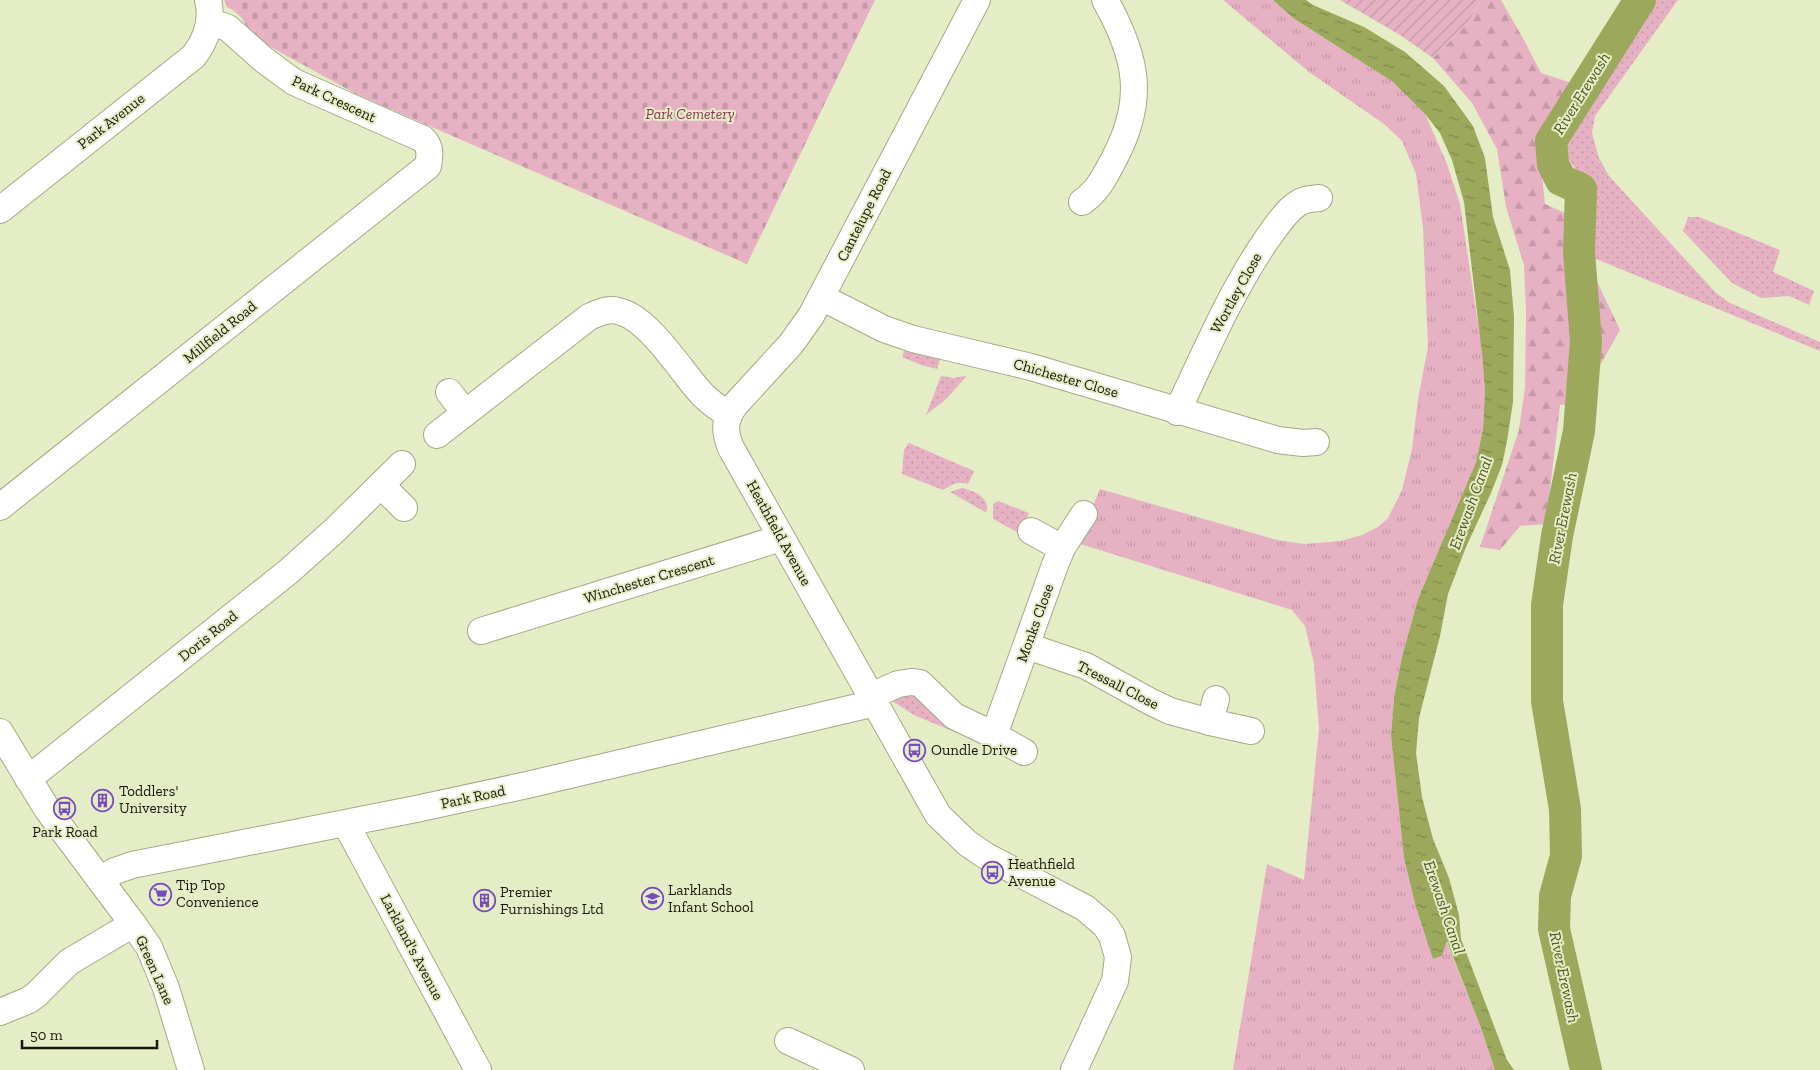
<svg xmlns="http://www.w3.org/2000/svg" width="1820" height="1070" viewBox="0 0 1820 1070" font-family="'Zilla Slab',serif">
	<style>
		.grass { fill: url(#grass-dots) }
		.forest { fill: url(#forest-firs) }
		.cemetery { fill: url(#cemetery-stones) }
		.park { fill: url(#park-tufts) }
		.garden { fill: url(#garden-furrows) }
		.water { fill: url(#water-ripples) }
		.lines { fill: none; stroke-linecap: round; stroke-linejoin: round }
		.river { stroke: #9ca95c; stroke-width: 32 }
		.minor-casing { stroke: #a2aa85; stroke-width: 28 }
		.minor { stroke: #fff; stroke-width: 26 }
		.labels { text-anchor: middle; stroke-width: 4; stroke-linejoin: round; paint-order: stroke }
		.street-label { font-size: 15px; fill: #16180a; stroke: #e4edc6 }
		.park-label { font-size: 15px; font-style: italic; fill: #8d3058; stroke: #e4edc6 }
		.poi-label { font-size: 15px; fill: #16180a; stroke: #e4edc6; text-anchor: start }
		.water-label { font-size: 16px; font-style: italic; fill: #4d561e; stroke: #e4edc6 }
	</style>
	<defs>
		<pattern id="grass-dots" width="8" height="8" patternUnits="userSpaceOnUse" patternTransform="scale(1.25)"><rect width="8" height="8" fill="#e6b2c3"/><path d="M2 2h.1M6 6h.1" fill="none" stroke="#c598a6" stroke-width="1.8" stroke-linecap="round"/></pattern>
		<pattern id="forest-firs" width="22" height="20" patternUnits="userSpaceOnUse" patternTransform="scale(1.25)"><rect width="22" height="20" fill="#e6b2c3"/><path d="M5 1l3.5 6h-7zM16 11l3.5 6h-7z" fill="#c598a6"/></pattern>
		<pattern id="cemetery-stones" width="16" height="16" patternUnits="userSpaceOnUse" patternTransform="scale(1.25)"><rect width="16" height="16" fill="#e6b2c3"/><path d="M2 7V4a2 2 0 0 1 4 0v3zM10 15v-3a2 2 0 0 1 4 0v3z" fill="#c598a6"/></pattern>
		<pattern id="park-tufts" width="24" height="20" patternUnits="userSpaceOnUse" patternTransform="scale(1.25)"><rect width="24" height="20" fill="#e6b2c3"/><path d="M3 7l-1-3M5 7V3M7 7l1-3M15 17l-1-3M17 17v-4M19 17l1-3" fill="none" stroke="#c598a6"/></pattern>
		<pattern id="garden-furrows" width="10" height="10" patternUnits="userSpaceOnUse" patternTransform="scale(1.25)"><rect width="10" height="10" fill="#e6b2c3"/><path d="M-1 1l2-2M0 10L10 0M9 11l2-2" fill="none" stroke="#c598a6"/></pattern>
		<pattern id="water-ripples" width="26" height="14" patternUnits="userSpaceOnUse" patternTransform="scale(1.25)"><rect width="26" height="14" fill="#9ca95c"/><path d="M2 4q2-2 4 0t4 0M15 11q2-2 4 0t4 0" fill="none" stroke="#7e894a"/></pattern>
	</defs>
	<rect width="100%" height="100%" fill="#e4edc6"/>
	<!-- grass -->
	<g class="grass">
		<path d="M1653,0H1678L1595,116L1592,133L1599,158L1609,176L1716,293L1730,303L1820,342V351L1584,254L1585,185L1561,146L1593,90Z"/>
		<path d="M1688,217H1699L1780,250L1773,272L1814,291L1809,305L1789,296L1761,298L1732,283L1683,231Z"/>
		<path d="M906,347L941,356L937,369L921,365L902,357Z"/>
		<path d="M941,376L953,378L965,376L966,377L945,400L926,415Z"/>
		<path d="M909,443L974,471L968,484C957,481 953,484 943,490L902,474L904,450Z"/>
		<path d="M962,488C974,491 989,497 987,511L985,512L950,492Z"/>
		<path d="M998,501L1029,513L1019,533L993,519V504Z"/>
		<path d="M906,690L945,717L957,733L914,715L892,701Z"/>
	</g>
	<!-- forest -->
	<path class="forest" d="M1481,0H1501L1524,40L1541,73L1593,90L1561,146L1570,159L1542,176L1545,204L1585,222L1584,254L1620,330L1599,367L1596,403L1560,405L1546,524L1520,526L1500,550L1480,547L1519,430L1525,388L1526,311L1524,265L1506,207L1497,149L1472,103L1433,58L1468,23Z"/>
	<!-- cemetery -->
	<path class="cemetery" d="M224,0H875L747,264L358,95L258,40L248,33C247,23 238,11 228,8Z"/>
	<!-- park -->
	<path class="park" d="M1223,0H1273L1293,18L1393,82L1425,114L1447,164L1460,204L1481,343L1485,391L1483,429L1476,462L1418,599L1402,657L1394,697L1391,736L1404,858L1433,959L1442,956L1446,940L1481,1028L1495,1070H1233L1267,864L1304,880L1319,728L1314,664L1305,626L1292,610L1077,543L1100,489L1277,540L1305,544L1341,541L1362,535L1378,527L1388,518L1402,490L1412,449L1418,399L1428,347L1423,228L1416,174L1402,141L1384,124L1309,72Z"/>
	<!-- garden -->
	<path class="garden" d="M1340,0H1481L1468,23L1433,58L1400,35Z"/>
	<!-- water -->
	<path class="water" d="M1273,0H1306L1313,5L1364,27L1405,52L1444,86L1473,126L1485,158L1493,217L1510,270L1514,317L1513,402L1507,441L1502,465L1491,493L1466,547L1448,594L1440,636L1419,718L1416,753L1422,797L1433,839L1449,878L1459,915L1461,939L1507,1060L1514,1070H1495L1481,1028L1447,941L1442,956L1433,959L1416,907L1404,858L1391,736L1394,697L1402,657L1418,599L1476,462L1483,429L1485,391L1482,354L1464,202L1452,160L1440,133L1425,114L1393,82L1293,18Z"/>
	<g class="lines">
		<!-- river -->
		<path class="river" d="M1586,1070L1554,929L1555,896L1566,856L1565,809L1547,701V605L1557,536L1579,431L1586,341L1579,252L1581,189L1561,180L1553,164L1551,141L1640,0"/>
		<defs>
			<g id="minor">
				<path d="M977,0L811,316L791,344L735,405C724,420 724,431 731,448L938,815L967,843L986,856L1085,908L1105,925L1112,936L1118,957L1115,981L1074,1070"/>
				<path d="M1082,202C1098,191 1105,176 1114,159C1146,99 1137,57 1105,0"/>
				<path d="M0,210L194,56C206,40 213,20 208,0"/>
				<path d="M821,297L884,329L913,339L1031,367L1278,440L1303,443L1316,442"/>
				<path d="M449,392L465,413"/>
				<path d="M1177,412C1205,353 1230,293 1267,239C1276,227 1285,212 1297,204C1304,199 1311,199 1319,198"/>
				<path d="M437,435L589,317C598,313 608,308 618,311C648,317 680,370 701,393C709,402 719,408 728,415"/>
				<path d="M381,485L404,508"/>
				<path d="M0,507L428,166C430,155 431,147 423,139L294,82L264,60L228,28L220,25L209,23"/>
				<path d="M1031,531L1062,548"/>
				<path d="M481,631L781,538"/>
				<path d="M1027,646L1086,666L1151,702L1170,711L1210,722L1251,731"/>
				<path d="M871,696L898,684L911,682L920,683L954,716L994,735L1024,752"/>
				<path d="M1210,722L1216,699"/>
				<path d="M0,732L47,809L133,924L149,947L166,988L191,1070"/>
				<path d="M994,735L1055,565L1062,548L1084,514"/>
				<path d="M28,779L288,572L335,530L402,464"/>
				<path d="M346,824L478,1070"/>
				<path d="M100,880L115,871L132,865L416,809L527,785L875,703"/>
				<path d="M0,1012L29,1000L37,994L69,962L133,924"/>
				<path d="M788,1041L851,1070"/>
			</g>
		</defs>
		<!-- minor casing -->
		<use href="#minor" class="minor-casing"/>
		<!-- minor -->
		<use href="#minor" class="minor"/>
	</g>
	<!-- icons -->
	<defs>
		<symbol id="bus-ring" viewBox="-11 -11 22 22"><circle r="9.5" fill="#e4edc6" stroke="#774ac2" stroke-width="1.5"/><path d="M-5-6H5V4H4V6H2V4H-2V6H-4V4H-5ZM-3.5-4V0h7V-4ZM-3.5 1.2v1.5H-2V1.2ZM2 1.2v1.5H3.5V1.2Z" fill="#774ac2"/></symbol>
		<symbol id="building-ring" viewBox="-11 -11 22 22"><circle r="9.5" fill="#e4edc6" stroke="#774ac2" stroke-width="1.5"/><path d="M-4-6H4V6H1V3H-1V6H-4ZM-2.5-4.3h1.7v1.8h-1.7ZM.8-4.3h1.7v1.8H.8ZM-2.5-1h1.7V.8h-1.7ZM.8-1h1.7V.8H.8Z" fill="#774ac2"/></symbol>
		<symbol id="supermarket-ring" viewBox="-11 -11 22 22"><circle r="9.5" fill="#e4edc6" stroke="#774ac2" stroke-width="1.5"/><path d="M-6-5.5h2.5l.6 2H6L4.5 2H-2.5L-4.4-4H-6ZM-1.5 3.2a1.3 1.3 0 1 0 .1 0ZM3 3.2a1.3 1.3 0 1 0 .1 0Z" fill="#774ac2"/></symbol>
		<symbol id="school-ring" viewBox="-11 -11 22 22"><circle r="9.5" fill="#e4edc6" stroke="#774ac2" stroke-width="1.5"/><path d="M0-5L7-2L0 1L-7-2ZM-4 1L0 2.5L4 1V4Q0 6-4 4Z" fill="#774ac2"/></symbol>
	</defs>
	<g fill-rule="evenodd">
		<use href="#bus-ring" x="902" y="738" width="25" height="25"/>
		<use href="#building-ring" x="90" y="788" width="25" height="25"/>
		<use href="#bus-ring" x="52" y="796" width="25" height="25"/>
		<use href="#bus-ring" x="980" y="860" width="25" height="25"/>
		<use href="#supermarket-ring" x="148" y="882" width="25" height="25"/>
		<use href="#school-ring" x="640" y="886" width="25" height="25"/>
		<use href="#building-ring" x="472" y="888" width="25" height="25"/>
	</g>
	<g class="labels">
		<!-- street labels -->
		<g class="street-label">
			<text transform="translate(334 99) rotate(25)" y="5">Park Crescent</text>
			<text transform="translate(111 121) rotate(-38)" y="5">Park Avenue</text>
			<text transform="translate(864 215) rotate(-63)" y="5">Cantelupe Road</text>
			<text transform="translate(1236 293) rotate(-61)" y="5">Wortley Close</text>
			<text transform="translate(220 332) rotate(-39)" y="5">Millfield Road</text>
			<text transform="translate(1066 378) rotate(16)" y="5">Chichester Close</text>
			<text transform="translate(779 533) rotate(61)" y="5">Heathfield Avenue</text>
			<text transform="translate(649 579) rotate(-17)" y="5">Winchester Crescent</text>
			<text transform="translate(1035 623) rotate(-70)" y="5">Monks Close</text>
			<text transform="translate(208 636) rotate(-39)" y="5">Doris Road</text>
			<text transform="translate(1118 685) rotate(27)" y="5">Tressall Close</text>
			<text transform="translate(473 797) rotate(-12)" y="5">Park Road</text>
			<text transform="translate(412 947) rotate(62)" y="5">Larkland's Avenue</text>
			<text transform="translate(155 970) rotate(66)" y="5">Green Lane</text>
		</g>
		<!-- park labels -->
		<g class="park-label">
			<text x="690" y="119">Park Cemetery</text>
		</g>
		<!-- poi labels -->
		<g class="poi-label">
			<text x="931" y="755">Oundle Drive</text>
			<text x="119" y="796">Toddlers'<tspan x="119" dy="17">University</tspan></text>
			<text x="65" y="837" text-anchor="middle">Park Road</text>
			<text x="1008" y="869">Heathfield<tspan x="1008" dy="17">Avenue</tspan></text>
			<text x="176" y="890">Tip Top<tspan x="176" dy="17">Convenience</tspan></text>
			<text x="668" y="895">Larklands<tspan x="668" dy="17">Infant School</tspan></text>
			<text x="500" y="897">Premier<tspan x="500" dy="17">Furnishings Ltd</tspan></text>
		</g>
		<!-- water labels -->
		<g class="water-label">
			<text transform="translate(1581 93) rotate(-58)" y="6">River Erewash</text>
			<text transform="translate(1470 503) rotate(-70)" y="6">Erewash Canal</text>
			<text transform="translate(1562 518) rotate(-79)" y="6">River Erewash</text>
			<text transform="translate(1445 907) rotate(71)" y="6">Erewash Canal</text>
			<text transform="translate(1565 977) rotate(78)" y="6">River Erewash</text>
		</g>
	</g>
	<!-- scale -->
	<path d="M22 1040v8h135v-8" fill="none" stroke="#16180a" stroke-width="2.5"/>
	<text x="30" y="1040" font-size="15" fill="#16180a" stroke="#e4edc6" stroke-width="4" paint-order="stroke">50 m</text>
</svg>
